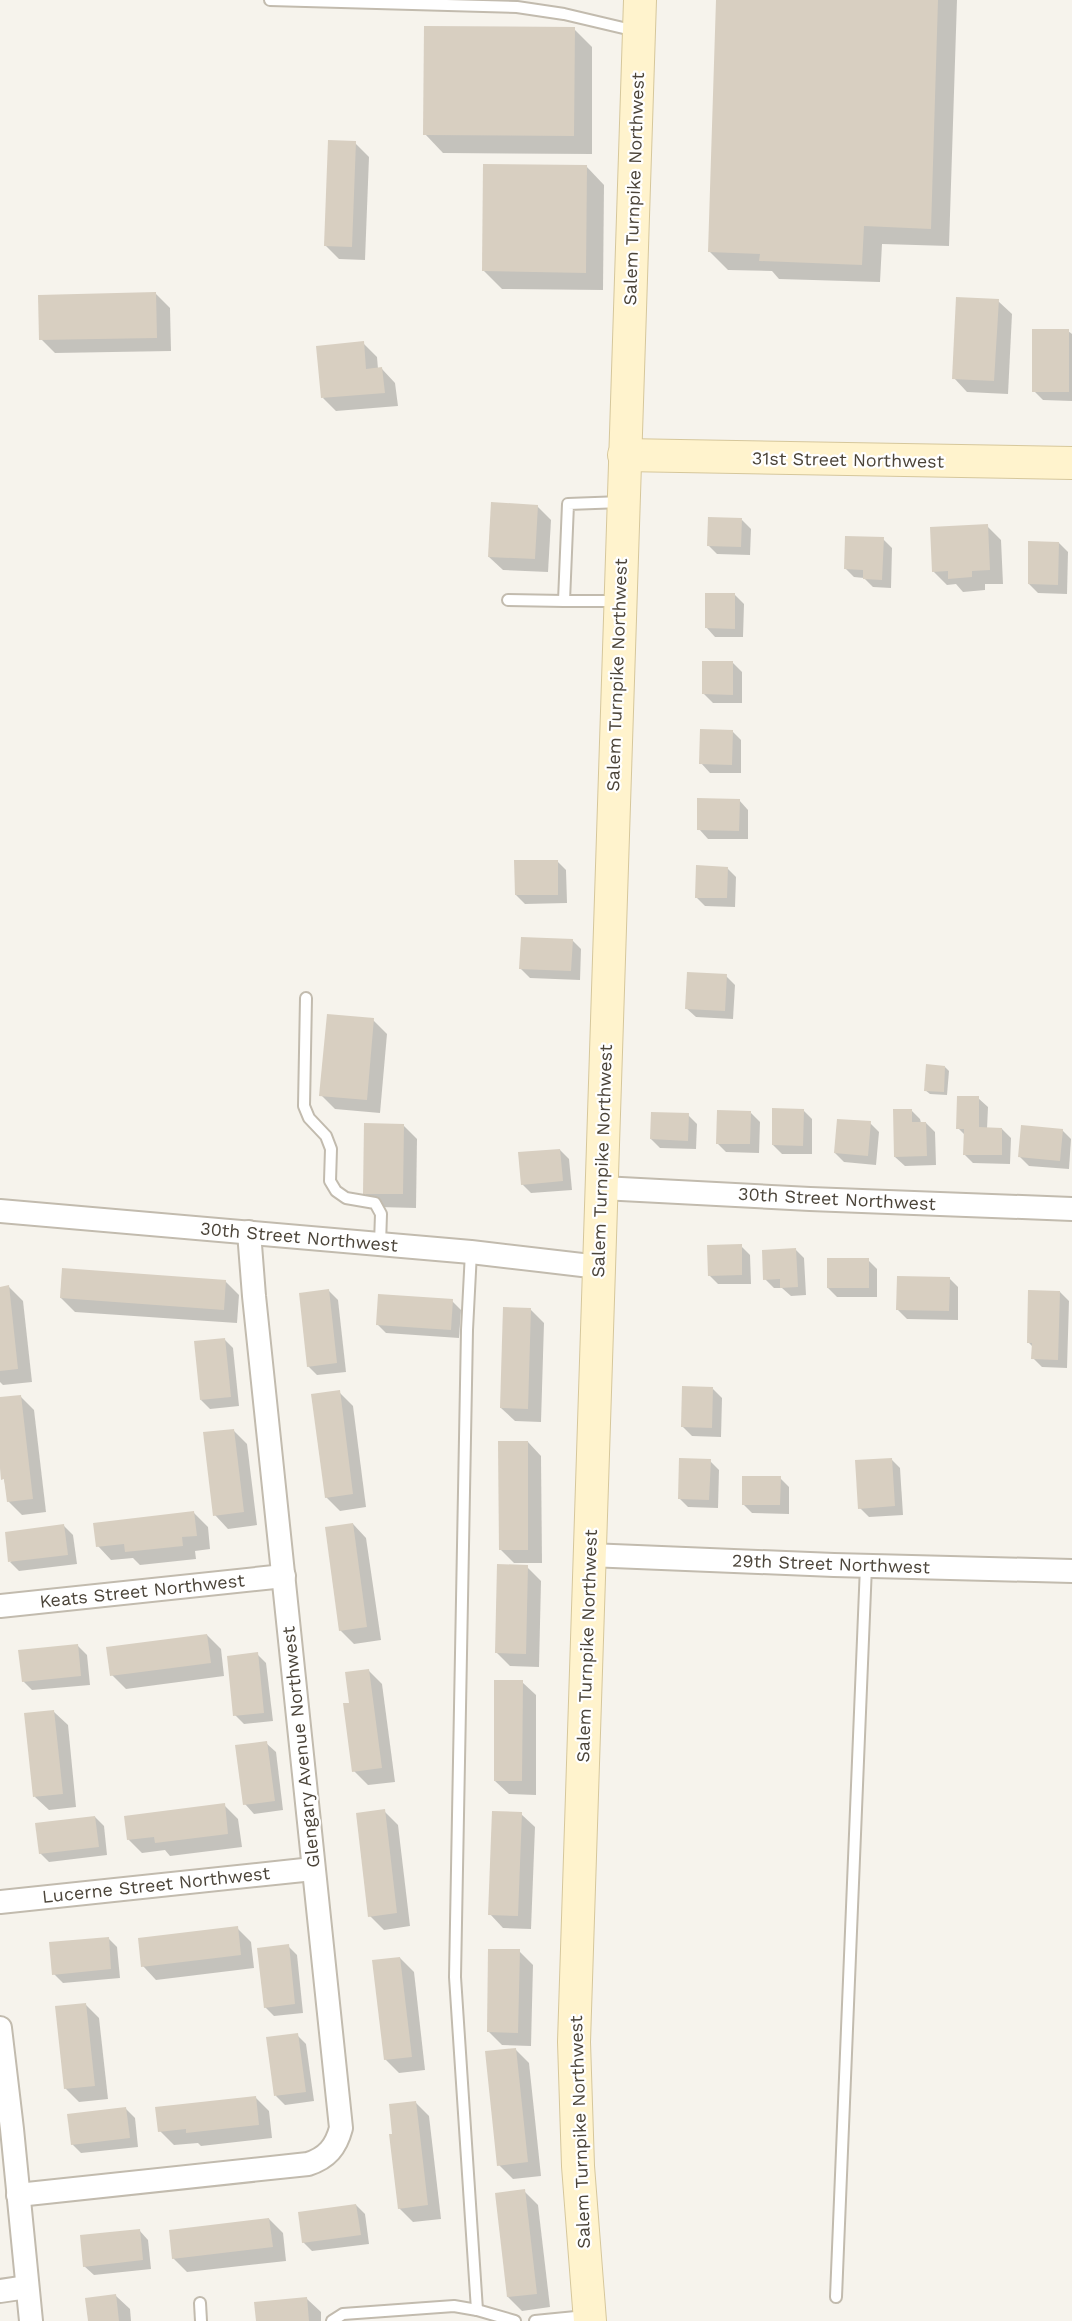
<svg xmlns="http://www.w3.org/2000/svg" width="1072" height="2321" viewBox="0 0 1072 2321" font-family="'Work Sans',sans-serif">
	<style>
		.shadow { fill: #0003 }
		.building { fill: #d8cfc1 }
		.lines { fill: none; stroke-linecap: round; stroke-linejoin: round }
		.lane-casing { stroke: #c2bbae; stroke-width: 14 }
		.street-casing { stroke: #c2bbae; stroke-width: 26 }
		.secondary-casing { stroke: #d6c79b; stroke-width: 34 }
		.lane { stroke: #fff; stroke-width: 10 }
		.street { stroke: #fff; stroke-width: 22 }
		.secondary { stroke: #fff3cd; stroke-width: 32 }
		.labels { text-anchor: middle; stroke-width: 4.5; stroke-linejoin: round; paint-order: stroke }
		.street-label { font-size: 18px; fill: #4b4439; stroke: #fff }
	</style>
	<rect width="100%" height="100%" fill="#f6f3ec"/>
	<!-- shadow -->
	<g class="shadow">
		<path d="M718,0H957L949,246L882,244L880,282L779,279L772,271L728,270L710,252Z"/>
		<path d="M574,29L592,47V154L443,153L425,134Z"/>
		<path d="M355,143L369,157L365,260L339,259L325,245Z"/>
		<path d="M586,166L604,185L603,290L502,289L484,271Z"/>
		<path d="M156,294L170,308L171,351L55,353L41,339Z"/>
		<path d="M998,301L1012,314L1008,394L967,392L954,378Z"/>
		<path d="M1068,331L1072,334V401L1043,400L1034,391Z"/>
		<path d="M363,343L377,357L378,369H382L395,383L398,406L336,411L323,398Z"/>
		<path d="M537,506L551,520L548,572L503,570L489,557Z"/>
		<path d="M742,520L751,529L750,555L717,554L708,545Z"/>
		<path d="M987,526L1001,540L1003,584H985V590L963,592L956,584L947,585L933,571Z"/>
		<path d="M883,539L892,548L891,588L873,587L864,578L854,577L845,568Z"/>
		<path d="M1059,543L1068,552L1067,594L1038,593L1029,584Z"/>
		<path d="M735,595L744,604L743,637H715L706,627Z"/>
		<path d="M733,663L742,672V703H713L703,693Z"/>
		<path d="M732,731L741,740V773H710L701,763Z"/>
		<path d="M739,800L748,810V839H708L699,829Z"/>
		<path d="M557,861L566,870L567,903L525,904L516,895Z"/>
		<path d="M727,868L736,877L735,907L705,906L696,897Z"/>
		<path d="M572,940L581,949L580,980L530,978L521,969Z"/>
		<path d="M726,976L735,985L733,1019L696,1017L686,1008Z"/>
		<path d="M373,1020L387,1034L380,1113L335,1109L321,1095Z"/>
		<path d="M945,1067L949,1071L947,1095L930,1094L925,1090Z"/>
		<path d="M978,1098L988,1107L987,1129H1002L1011,1138L1010,1164L973,1163L964,1154L965,1135L958,1128Z"/>
		<path d="M803,1110L812,1119V1154H782L773,1145Z"/>
		<path d="M911,1110L920,1119L921,1123H926L935,1132L936,1165L905,1166L895,1157Z"/>
		<path d="M751,1113L760,1122L759,1153L726,1152L717,1143Z"/>
		<path d="M688,1115L697,1124L696,1149L660,1148L651,1139Z"/>
		<path d="M870,1123L879,1132L876,1165L844,1162L835,1153Z"/>
		<path d="M403,1125L417,1139L416,1208L379,1207L365,1194Z"/>
		<path d="M1062,1130L1071,1139L1069,1169L1029,1166L1020,1157Z"/>
		<path d="M560,1150L569,1159L572,1190L531,1193L522,1184Z"/>
		<path d="M741,1246L750,1255L751,1284H718L709,1275Z"/>
		<path d="M795,1249L804,1258L806,1295L791,1296L782,1288H774L765,1279Z"/>
		<path d="M868,1260L877,1269V1297H837L828,1288Z"/>
		<path d="M949,1278L958,1287V1320L907,1319L898,1310Z"/>
		<path d="M225,1281L239,1295L237,1323L75,1312L61,1298Z"/>
		<path d="M9,1287L23,1301L32,1382L3,1385L0,1382V1288Z"/>
		<path d="M329,1291L338,1300L346,1372L317,1375L308,1366Z"/>
		<path d="M1060,1292L1069,1301L1067,1368L1042,1367L1033,1358V1347L1029,1343Z"/>
		<path d="M452,1301L461,1310L459,1338L386,1333L377,1324Z"/>
		<path d="M530,1309L544,1323L541,1422L515,1421L501,1408Z"/>
		<path d="M224,1339L233,1348L239,1406L210,1409L201,1400Z"/>
		<path d="M713,1389L722,1398L721,1437L692,1436L682,1426Z"/>
		<path d="M339,1392L353,1406L366,1507L340,1511L326,1497Z"/>
		<path d="M20,1396L34,1410L46,1512L22,1515L8,1501L0,1456V1399Z"/>
		<path d="M233,1430L247,1444L257,1525L228,1529L215,1515Z"/>
		<path d="M528,1442L541,1456L542,1563H514L500,1549Z"/>
		<path d="M891,1459L900,1468L903,1515L869,1517L860,1508Z"/>
		<path d="M710,1461L719,1470L718,1508L688,1507L679,1498Z"/>
		<path d="M780,1478L789,1487V1514L752,1513L743,1504Z"/>
		<path d="M194,1513L208,1527L210,1549L195,1551L196,1559L140,1565L133,1558L111,1560L98,1546Z"/>
		<path d="M353,1524L366,1538L381,1640L354,1644L340,1630Z"/>
		<path d="M64,1526L73,1535L77,1564L19,1571L10,1562Z"/>
		<path d="M527,1567L541,1581L539,1667L510,1666L496,1652Z"/>
		<path d="M207,1635L221,1649L224,1676L126,1689L112,1675Z"/>
		<path d="M78,1646L87,1655L90,1685L32,1690L23,1681Z"/>
		<path d="M257,1654L266,1663L273,1721L244,1724L235,1715Z"/>
		<path d="M368,1670L382,1684L395,1782L368,1785L354,1771L350,1704Z"/>
		<path d="M522,1682L536,1695V1795L509,1794L495,1781Z"/>
		<path d="M54,1712L68,1725L76,1807L49,1810L35,1797Z"/>
		<path d="M266,1743L276,1752L283,1810L254,1814L245,1804Z"/>
		<path d="M224,1805L238,1819L242,1847L170,1856L165,1850L142,1853L128,1839Z"/>
		<path d="M384,1811L398,1825L410,1926L384,1930L370,1916Z"/>
		<path d="M521,1814L535,1827L531,1929L503,1928L490,1914Z"/>
		<path d="M95,1817L104,1826L107,1855L49,1862L40,1853Z"/>
		<path d="M237,1928L251,1942L254,1968L156,1980L143,1966Z"/>
		<path d="M108,1938L117,1947L120,1978L63,1983L54,1974Z"/>
		<path d="M288,1946L297,1955L303,2013L274,2016L265,2007Z"/>
		<path d="M519,1951L533,1965L531,2046L502,2045L488,2031Z"/>
		<path d="M400,1958L414,1972L425,2070L399,2073L385,2059Z"/>
		<path d="M85,2004L99,2018L108,2099L79,2102L65,2088Z"/>
		<path d="M297,2035L306,2044L314,2101L285,2105L276,2096Z"/>
		<path d="M515,2049L529,2063L541,2176L513,2179L499,2165Z"/>
		<path d="M255,2097L269,2111L272,2138L201,2146L198,2143L174,2145L160,2131Z"/>
		<path d="M415,2102L429,2116L441,2219L413,2222L399,2208Z"/>
		<path d="M126,2109L135,2118L138,2147L81,2153L72,2144Z"/>
		<path d="M524,2191L538,2205L550,2307L522,2311L508,2297Z"/>
		<path d="M356,2205L365,2214L369,2244L312,2251L303,2242Z"/>
		<path d="M269,2219L283,2233L286,2261L187,2272L173,2258Z"/>
		<path d="M139,2230L148,2240L151,2269L94,2275L84,2266Z"/>
		<path d="M116,2296L130,2309L131,2321H89Z"/>
		<path d="M307,2299L321,2312V2321H257Z"/>
	</g>
	<!-- building -->
	<g class="building">
		<path d="M716,0H938L931,229L864,226L862,265L759,261L760,254L708,252Z"/>
		<path d="M424,26L575,27L574,136L423,135Z"/>
		<path d="M328,140L356,141L352,247L324,246Z"/>
		<path d="M483,164L587,165L586,273L482,271Z"/>
		<path d="M156,292L157,338L39,340L38,295Z"/>
		<path d="M956,297L999,299L994,381L952,379Z"/>
		<rect x="1032" y="329" width="37" height="63"/>
		<path d="M364,341L366,369L382,367L385,393L321,398L316,346Z"/>
		<path d="M491,502L538,505L535,559L488,557Z"/>
		<path d="M708,517L742,518L741,547L707,546Z"/>
		<path d="M988,524L990,570L972,571V577L948,579V571L932,572L930,527Z"/>
		<path d="M845,536L884,537L882,580L863,579V570L844,569Z"/>
		<path d="M1028,541L1059,542L1058,585L1028,584Z"/>
		<path d="M705,593H735V629L705,628Z"/>
		<path d="M702,661H733V695L702,694Z"/>
		<path d="M700,729L733,730L732,765L699,764Z"/>
		<path d="M697,798L740,799L739,831L697,830Z"/>
		<path d="M514,860H558V895H515Z"/>
		<path d="M696,865L728,867L727,898H695Z"/>
		<path d="M521,937L573,939L571,971L519,969Z"/>
		<path d="M687,972L727,974L725,1011L685,1009Z"/>
		<path d="M327,1014L374,1018L367,1100L319,1096Z"/>
		<path d="M926,1064L945,1066L944,1092L924,1091Z"/>
		<path d="M957,1096H979V1127L1002,1128V1155H963L964,1129H956Z"/>
		<path d="M772,1108L804,1109L803,1146L772,1145Z"/>
		<path d="M893,1109H912V1122H926L927,1156L894,1157Z"/>
		<path d="M717,1110L751,1111L750,1144H716Z"/>
		<path d="M651,1112L689,1113L688,1141L650,1139Z"/>
		<path d="M837,1119L871,1121L868,1156L834,1153Z"/>
		<path d="M364,1123L404,1124L403,1194H363Z"/>
		<path d="M1021,1125L1063,1129L1060,1161L1018,1157Z"/>
		<path d="M560,1149L563,1181L521,1185L518,1152Z"/>
		<path d="M742,1244V1275L708,1276L707,1245Z"/>
		<path d="M796,1248L798,1287L780,1288V1279L763,1280L762,1250Z"/>
		<rect x="827" y="1258" width="42" height="30"/>
		<path d="M62,1268L226,1280L224,1310L60,1298Z"/>
		<path d="M897,1276L950,1277L949,1311L896,1310Z"/>
		<path d="M9,1285L18,1369L0,1371V1287Z"/>
		<path d="M329,1289L337,1363L307,1367L299,1293Z"/>
		<path d="M1028,1290L1060,1291L1058,1360L1031,1359L1032,1343H1027Z"/>
		<path d="M378,1294L453,1299L451,1330L376,1325Z"/>
		<path d="M503,1307L531,1308L528,1409L500,1408Z"/>
		<path d="M225,1338L231,1397L200,1400L194,1341Z"/>
		<path d="M682,1386L713,1387L712,1428L681,1427Z"/>
		<path d="M340,1390L353,1494L325,1498L311,1394Z"/>
		<path d="M21,1395L33,1499L7,1502L4,1479L1,1480L0,1468V1397Z"/>
		<path d="M234,1429L244,1512L213,1516L203,1432Z"/>
		<path d="M498,1441H528V1550H499Z"/>
		<path d="M679,1458L711,1459L709,1500L678,1499Z"/>
		<path d="M892,1458L895,1506L858,1509L855,1460Z"/>
		<path d="M742,1476H781L780,1505H742Z"/>
		<path d="M194,1511L197,1536L182,1537L183,1546L125,1552L124,1544L96,1547L93,1523Z"/>
		<path d="M353,1523L367,1627L339,1631L325,1527Z"/>
		<path d="M64,1524L68,1555L8,1562L5,1532Z"/>
		<path d="M497,1564L528,1565L526,1654L495,1653Z"/>
		<path d="M207,1634L211,1663L110,1676L106,1647Z"/>
		<path d="M78,1644L81,1676L22,1682L18,1650Z"/>
		<path d="M258,1652L264,1713L233,1716L227,1656Z"/>
		<path d="M369,1669L382,1768L352,1772L343,1703H349L345,1672Z"/>
		<path d="M494,1680H523L522,1781H494Z"/>
		<path d="M54,1710L63,1794L33,1797L24,1713Z"/>
		<path d="M267,1741L275,1801L243,1805L235,1745Z"/>
		<path d="M225,1803L228,1834L155,1843L154,1837L127,1840L124,1816Z"/>
		<path d="M385,1809L397,1913L368,1917L356,1813Z"/>
		<path d="M492,1811L522,1812L518,1916L488,1915Z"/>
		<path d="M95,1816L99,1847L39,1854L35,1823Z"/>
		<path d="M238,1926L241,1955L141,1967L138,1938Z"/>
		<path d="M109,1937L111,1969L52,1975L49,1942Z"/>
		<path d="M289,1944L295,2004L264,2008L257,1948Z"/>
		<path d="M488,1949H520L518,2033L487,2032Z"/>
		<path d="M400,1957L412,2057L384,2060L372,1960Z"/>
		<path d="M86,2003L95,2086L64,2089L55,2006Z"/>
		<path d="M298,2033L306,2092L274,2096L266,2037Z"/>
		<path d="M516,2048L528,2162L497,2166L485,2051Z"/>
		<path d="M256,2096L259,2125L186,2133V2129L158,2132L155,2107Z"/>
		<path d="M416,2101L428,2205L398,2209L389,2134H392L389,2104Z"/>
		<path d="M126,2107L130,2138L71,2145L67,2114Z"/>
		<path d="M525,2189L537,2294L507,2297L495,2193Z"/>
		<path d="M356,2204L361,2235L302,2243L298,2212Z"/>
		<path d="M269,2218L273,2247L172,2259L169,2230Z"/>
		<path d="M140,2229L143,2260L83,2267L80,2235Z"/>
		<path d="M116,2294L119,2321H88L85,2298Z"/>
		<path d="M307,2297L309,2321H256L254,2302Z"/>
	</g>
	<g class="lines">
		<defs>
			<g id="lane">
				<path d="M270,0L517,7L564,14L636,31"/>
				<path d="M508,600L564,601"/>
				<path d="M619,601H564L568,504L622,502"/>
				<path d="M306,998L304,1106L309,1118L326,1136L331,1149L330,1181L336,1191L346,1198L375,1203L381,1214L380,1244"/>
				<path d="M471,1252L467,1330L455,1977L477,2310"/>
				<path d="M836,2297L866,1566"/>
				<path d="M200,2303L201,2321"/>
				<path d="M332,2321L343,2314L454,2306L477,2310L515,2321"/>
				<path d="M535,2321L586,2316"/>
			</g>
			<g id="street">
				<path d="M602,1188L810,1199L1072,1209"/>
				<path d="M0,1211L471,1252L599,1267"/>
				<path d="M589,1555L834,1565L1072,1571"/>
				<path d="M0,1606L284,1576"/>
				<path d="M0,1902L313,1869"/>
				<path d="M0,2028L12,2129L31,2321"/>
				<path d="M18,2195L308,2164C327,2158 336,2147 341,2128L254,1296L249,1232"/>
				<path d="M0,2291L27,2287"/>
			</g>
			<g id="secondary">
				<path d="M624,455L1072,463"/>
				<path d="M590,2321L578,2166L574,2042L640,0"/>
			</g>
		</defs>
		<!-- lane casing -->
		<use href="#lane" class="lane-casing"/>
		<!-- street casing -->
		<use href="#street" class="street-casing"/>
		<!-- secondary casing -->
		<use href="#secondary" class="secondary-casing"/>
		<!-- lane -->
		<use href="#lane" class="lane"/>
		<!-- street -->
		<use href="#street" class="street"/>
		<!-- secondary -->
		<use href="#secondary" class="secondary"/>
	</g>
	<g class="labels">
		<!-- street labels -->
		<g class="street-label">
			<text transform="translate(634 189) rotate(-88)" y="6">Salem Turnpike Northwest</text>
			<text transform="translate(848 460) rotate(1)" y="6">31st Street Northwest</text>
			<text transform="translate(617 675) rotate(-88)" y="6">Salem Turnpike Northwest</text>
			<text transform="translate(602 1161) rotate(-88)" y="6">Salem Turnpike Northwest</text>
			<text transform="translate(837 1199) rotate(3)" y="6">30th Street Northwest</text>
			<text transform="translate(299 1237) rotate(5)" y="6">30th Street Northwest</text>
			<text transform="translate(831 1564) rotate(2)" y="6">29th Street Northwest</text>
			<text transform="translate(142 1591) rotate(-6)" y="6">Keats Street Northwest</text>
			<text transform="translate(587 1646) rotate(-88)" y="6">Salem Turnpike Northwest</text>
			<text transform="translate(301 1747) rotate(-96)" y="6">Glengary Avenue Northwest</text>
			<text transform="translate(156 1885) rotate(-6)" y="6">Lucerne Street Northwest</text>
			<text transform="translate(580 2132) rotate(-92)" y="6">Salem Turnpike Northwest</text>
		</g>
	</g>
</svg>
